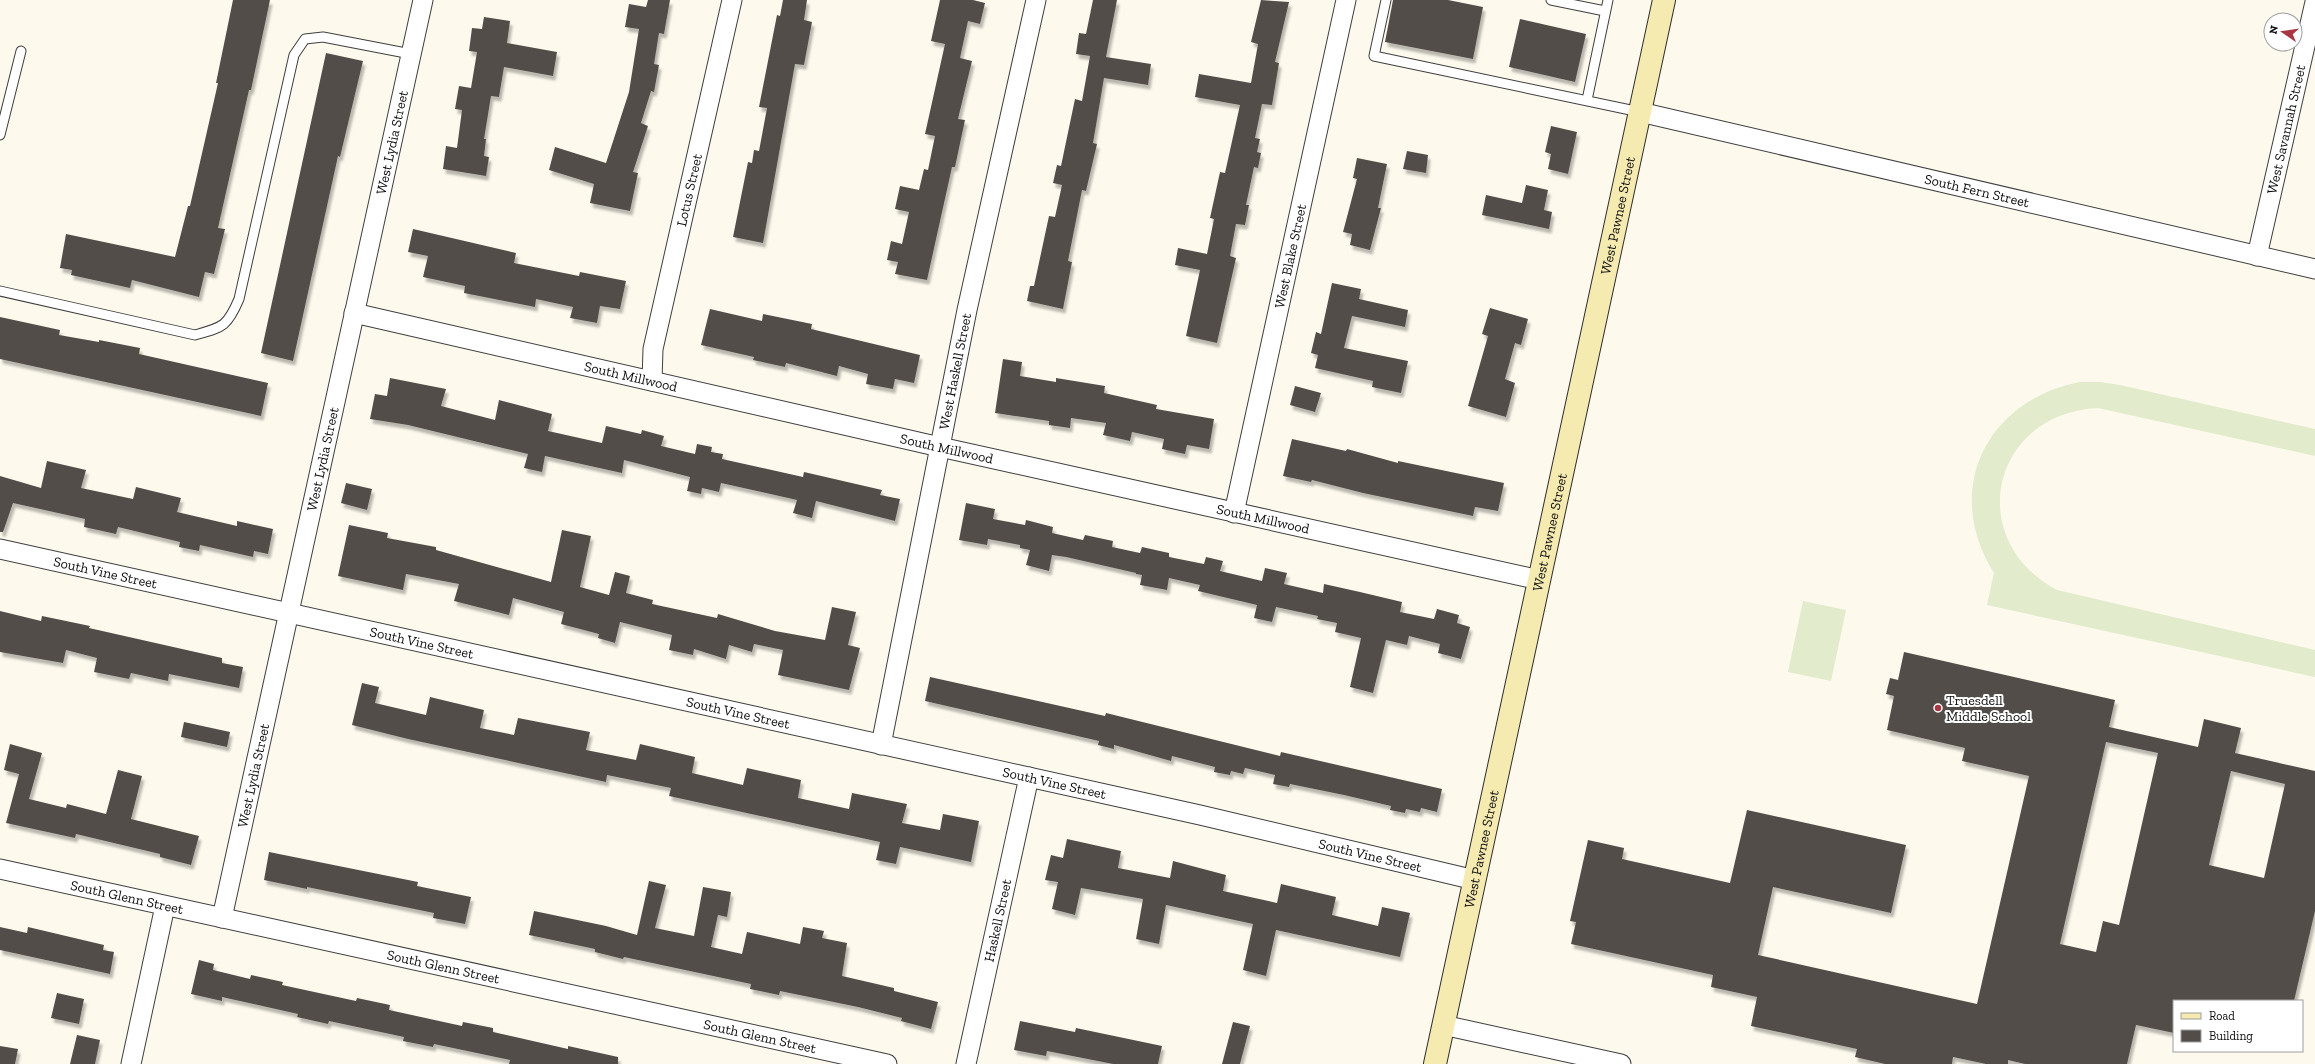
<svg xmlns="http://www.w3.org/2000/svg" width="2315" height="1064" viewBox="0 0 2315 1064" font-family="'Zilla Slab',serif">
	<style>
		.pitch { fill: #e2ebcb }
		.building { fill: #534d4a; fill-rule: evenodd; filter: url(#shadow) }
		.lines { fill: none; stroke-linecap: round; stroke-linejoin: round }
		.service-casing { stroke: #3f3f3f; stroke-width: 11 }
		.minor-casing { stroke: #3f3f3f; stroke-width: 21 }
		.secondary-casing { stroke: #2e2e2e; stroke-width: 24 }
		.service { stroke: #fff; stroke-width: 9 }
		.minor { stroke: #fff; stroke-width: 19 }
		.secondary { stroke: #f5eab0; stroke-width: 22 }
		.poi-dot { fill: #aa3641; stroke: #fff; stroke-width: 1.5 }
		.labels { text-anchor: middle; stroke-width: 4; stroke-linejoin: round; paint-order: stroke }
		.street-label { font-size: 14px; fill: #0c0c0c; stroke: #fff }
		.poi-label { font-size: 14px; fill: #0c0c0c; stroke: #fff; text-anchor: start }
	</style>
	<defs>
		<filter id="shadow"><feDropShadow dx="2.5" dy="4.5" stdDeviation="1" flood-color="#0004"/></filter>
	</defs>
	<rect width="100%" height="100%" fill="#fdf9ed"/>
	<!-- pitch -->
	<g class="pitch">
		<path d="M2080,382H2100L2120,385L2315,429V456L2098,408C1991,413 1963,540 2057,590L2315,650V677L1987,605L1994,573C1942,490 1986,400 2080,382Z"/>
		<path d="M1803,601L1846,610L1831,681L1788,672Z"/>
	</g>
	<!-- building -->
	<g class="building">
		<path d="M233,0H270L251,90H249L218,228L225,229L214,274L205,272L199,297L132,280L130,288L71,275L72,270L60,268L66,234L175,257L188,206H190L218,83H216Z"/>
		<path d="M648,0H670L664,34L659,33L654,64L659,65L654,92L651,91L641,123L648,126L633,172L638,173L630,211L590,203L594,184L549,170L555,147L606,163L629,92L639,29L625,27L629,4L646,7Z"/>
		<path d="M783,0H807L804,20L812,22L804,65L795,64L763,243L733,237L748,162L752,163L754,150L759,151L767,108L759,107L777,15L780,16Z"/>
		<path d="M940,0H973L985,3L980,24L968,21L960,58L972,61L958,119L965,120L955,167H952L927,280L895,274L898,262L887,260L891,241L902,244L909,212L895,209L900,186L919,190L924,169L928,170L935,136L925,134L945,44L931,41Z"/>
		<path d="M1093,0H1117L1106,57L1151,64L1148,85L1104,78L1093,143L1097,144L1086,191L1082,190L1068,261L1072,262L1063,309L1027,301L1030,286H1034L1049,216L1055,217L1062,185L1053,183L1057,165L1061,166L1075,99L1082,101L1090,56L1076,54L1079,33L1086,34Z"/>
		<path d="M1261,0L1289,2L1275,62L1279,63L1272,105L1262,104L1255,138L1260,139L1257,152L1261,153L1258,168L1254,167L1246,205H1249L1245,225L1236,224L1230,256L1236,258L1217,343L1186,336L1200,270L1175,265L1178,248L1207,254L1214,219L1210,218L1220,172L1225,173L1240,105L1195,97L1199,74L1251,83L1258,44L1251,42Z"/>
		<path d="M1393,0H1448L1483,7L1473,59L1385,42Z"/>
		<path d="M484,17L510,21L507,43L557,52L553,76L504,67L499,97L491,96L484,139H486L484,156L489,157L486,176L443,169L446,146L457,148L462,110L455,109L459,86L471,88L477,52L469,51L472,28L482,29Z"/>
		<path d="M1520,19L1586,34L1575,82L1509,67Z"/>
		<path d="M326,53L363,61L340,157L338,156L293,361L261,353Z"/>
		<path d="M1551,126L1577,132L1568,174L1548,169L1551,154L1545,152Z"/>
		<path d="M1407,151L1428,155L1426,173L1403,169Z"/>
		<path d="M1357,158L1387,164L1378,208H1381L1370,250L1350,245L1352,234L1343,232L1357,179L1353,178Z"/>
		<path d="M1526,185L1548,190L1544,210L1552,212L1549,229L1482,215L1486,195L1522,203Z"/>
		<path d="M413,229L516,253L514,263L579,276L580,272L626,281L620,309L600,306L597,323L570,318L573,307L536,299L535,307L464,293L465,286L423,277L428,256L408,252Z"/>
		<path d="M1332,283L1361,289L1359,299L1408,310L1405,327L1352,316L1344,348L1408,361L1401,393L1372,387L1373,381L1315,368L1318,355L1311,353L1316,332L1321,334Z"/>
		<path d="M1490,308L1528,319L1521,345L1515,343L1505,379L1515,383L1506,417L1468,406L1488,336L1482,334Z"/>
		<path d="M710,309L762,321L763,314L812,324L811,329L920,355L914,383L895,379L893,389L866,384L868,374L839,366L837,376L786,363L785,367L753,360L754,357L701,345Z"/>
		<path d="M0,317L60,330L59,335L99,342V340L140,348L139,354L268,383L261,416L0,359Z"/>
		<path d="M1003,359L1022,362L1020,376L1056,382V378L1105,386L1104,393L1157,405L1156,409L1214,419L1209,449L1187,445L1185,454L1162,449L1164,439L1132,432L1130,441L1103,435L1106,423L1071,418L1070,428L1049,425V421L995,413Z"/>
		<path d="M390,378L446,389L441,406L495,420L499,400L552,414L548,431L602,443L606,426L641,434L642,430L664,436L661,446L695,454L697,444L712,447L711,452L723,454L722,459L803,477L804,472L882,490L880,495L900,499L895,521L816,501L812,518L793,513L797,500L721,483L719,492L702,488L701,494L687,491L690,477L624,460L622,473L545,456L542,472L524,468L528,454L408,425L370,419L375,394L387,396Z"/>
		<path d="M1295,386L1321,393L1315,412L1290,405Z"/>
		<path d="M1292,439L1346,451L1347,449L1398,463V461L1504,483L1498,511L1475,507L1473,516L1363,493L1312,480L1311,482L1283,476Z"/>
		<path d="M47,461L86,470L81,488L133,499L136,487L181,498L177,512L237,526V521L273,529L268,554L254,551L253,557L200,545L199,551L179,547L180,542L118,527L116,534L84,527L85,519L13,503L3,532H0V476L41,488Z"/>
		<path d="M346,483L372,489L367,510L341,503Z"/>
		<path d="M966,503L995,509L993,519L1025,525L1026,520L1053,527L1052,533L1083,540L1085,535L1113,541L1112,547L1140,553L1142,547L1169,553V557L1204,564L1206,557L1223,561L1220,571L1262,581L1265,568L1287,573L1284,584L1323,593L1324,584L1360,592L1402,602L1400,612L1434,619L1437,609L1459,615L1457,623L1470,627L1461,659L1438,653L1440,644L1409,636L1407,645L1386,640L1373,693L1350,687L1361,638L1335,632L1337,623L1317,619L1318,616L1276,607L1272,622L1254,618L1257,605L1198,591L1200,585L1169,578L1167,590L1140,585L1142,575L1136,574V573L1066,557L1052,555L1049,571L1026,565L1030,550L1020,548V545L988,539L987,545L959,540Z"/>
		<path d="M349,525L388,533L387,538L436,547V550L551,582L562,530L591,536L580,587L609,595L615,572L630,576L626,593L653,600L652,604L717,618L718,614L775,631L825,640L832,607L856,612L848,645L860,648L849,690L778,675L783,650L754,644L752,652L729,645L726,659L694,649L693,655L669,650L672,635L620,622L615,643L598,638L599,634L561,624L564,612L513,598L509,615L454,601L459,584L406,574L403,590L338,576Z"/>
		<path d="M0,611L41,621L42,616L90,626L89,628L222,658V663L243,667L239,688L169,674L168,681L131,673L129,679L94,672L97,658L66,650L63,663L0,652Z"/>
		<path d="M1904,652L2115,700L2109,727L2198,747L2204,719L2241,728L2235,753L2315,771V911L2294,1001H2174V1033L2136,1025L2127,1064H2025L2008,1060V1064H1986L1953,1057L1952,1064H1885L1855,1057L1857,1049L1751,1026L1757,997L1711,987L1713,975L1571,944L1576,922L1570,921L1588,840L1624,848L1622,859L1730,883L1747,810L1906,845L1891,913L1773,887L1758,955L1977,1004L2029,776L1962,761L1965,748L1887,730L1894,696L1886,694L1890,678L1898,680ZM2106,742L2158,753L2119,925L2103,921L2096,952L2060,944ZM2231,771L2285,784L2264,878L2209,865Z"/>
		<path d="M930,677L1105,716L1106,713L1280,756L1281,752L1442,789L1437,812L1421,808L1420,812L1406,809L1405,813L1390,810L1391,806L1344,795L1290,784L1289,787L1273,784L1275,775L1245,768L1243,774L1231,771L1230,775L1214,772L1215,767L1172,756L1171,761L1114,745V749L1098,745L1099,741L925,701Z"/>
		<path d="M362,683L379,687L375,703L426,715L430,697L484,710L480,728L514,735L518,718L590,732L586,750L636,760L640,744L695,757L692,773L743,785L747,768L801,780L798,798L849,809L852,793L907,804L902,823L940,830L943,814L979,821L971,862L900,847L896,864L876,860L880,842L669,796L671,788L607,775L606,782L408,739L352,725Z"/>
		<path d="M184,722L230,732L227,747L181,737Z"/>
		<path d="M10,744L42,753L29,799L66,808L67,804L106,814L118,770L142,776L131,819L199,836L191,865L160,857V854L76,834L75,838L6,823L19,774L4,770Z"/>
		<path d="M1067,839L1121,851L1118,868L1170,878L1173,861L1226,875L1223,891L1277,903L1281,884L1336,897L1332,915L1378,926L1382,907L1410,913L1400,957L1276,930L1266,976L1243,970L1253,924L1166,905L1159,944L1136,939L1143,899L1081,888L1075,915L1052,909L1058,882L1045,880L1051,855L1063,858Z"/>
		<path d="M269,852L418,882L417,886L471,897L465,924L433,918L434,913L307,887V889L264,880Z"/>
		<path d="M649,881L666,885L655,928L694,936L703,887L731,892L727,917L718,915L711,947L742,954L747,932L800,944L803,927L824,931L822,938L847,943L842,976L894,988V991L938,1002L931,1029L901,1021L902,1018L858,1007L780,991L779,995L750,989L751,984L624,957L623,959L595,952V949L529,935L534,911L606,926L637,935Z"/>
		<path d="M0,927L27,933L28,927L104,945L103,950L114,952L110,974L0,950Z"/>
		<path d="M199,960L214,964L213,970L250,979L251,975L283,982L282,985L356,1001L357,998L390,1005L389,1010L462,1026L463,1022L493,1028V1032L568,1049V1046L618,1057V1064H509L510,1060L434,1044L433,1047L403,1041L404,1037L329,1021L328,1024L297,1017L298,1014L222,997V1001L191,994Z"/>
		<path d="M57,993L84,999L79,1024L51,1018Z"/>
		<path d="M1020,1021L1075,1032L1076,1028L1162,1046L1158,1064H1113L1047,1051L1046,1056L1014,1050Z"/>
		<path d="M1233,1022L1250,1026L1240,1064H1222Z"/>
		<path d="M77,1035L100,1040L95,1064H70Z"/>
		<path d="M0,1046L18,1049L15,1064H0Z"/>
	</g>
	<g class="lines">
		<defs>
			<g id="service">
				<path d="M1386,0L1374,56L1640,112"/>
				<path d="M1551,0L1605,11"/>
				<path d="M1587,100L1608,0"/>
				<path d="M0,135L21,51"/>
				<path d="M0,291L195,335C223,327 227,327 239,299L294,55L305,39L323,37L411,54"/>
			</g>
			<g id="minor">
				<path id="s1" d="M1640,112L2315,269"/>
				<path id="s2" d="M2257,256L2315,2"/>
				<path id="s3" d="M354,313L940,447L1540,580"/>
				<path id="s4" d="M652,381L653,349L732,0"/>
				<path id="s5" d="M1234,513L1346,0"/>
				<path id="s6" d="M0,549L1200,815L1475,880"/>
				<path id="s7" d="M881,745L967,310L1036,0"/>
				<path id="s8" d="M0,869L887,1064"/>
				<path id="s9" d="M222,918L423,0"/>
				<path d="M1443,1025L1621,1064"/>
				<path d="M131,1064L165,906"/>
				<path id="s10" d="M966,1064L1029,777"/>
			</g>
			<g id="secondary">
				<path id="s11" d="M1435,1064L1664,0"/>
			</g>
		</defs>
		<!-- service casing -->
		<use href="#service" class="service-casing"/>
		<!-- minor casing -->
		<use href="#minor" class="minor-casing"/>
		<!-- secondary casing -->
		<use href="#secondary" class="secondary-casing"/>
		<!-- service -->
		<use href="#service" class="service"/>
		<!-- minor -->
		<use href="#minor" class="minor"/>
		<!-- secondary -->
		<use href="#secondary" class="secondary"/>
	</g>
	<!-- markers -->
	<circle class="poi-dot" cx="1938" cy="708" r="4"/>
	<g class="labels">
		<!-- street labels -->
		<g class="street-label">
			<text dy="5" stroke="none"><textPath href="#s2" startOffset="130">West Savannah Street</textPath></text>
			<text dy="5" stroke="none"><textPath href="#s9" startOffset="794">West Lydia Street</textPath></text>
			<text dy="5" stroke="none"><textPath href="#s4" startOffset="195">Lotus Street</textPath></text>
			<text dy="5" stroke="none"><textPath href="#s1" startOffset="346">South Fern Street</textPath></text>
			<text dy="5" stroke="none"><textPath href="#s11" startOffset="868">West Pawnee Street</textPath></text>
			<text dy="5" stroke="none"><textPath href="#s5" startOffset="263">West Blake Street</textPath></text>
			<text dy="5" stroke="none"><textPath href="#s7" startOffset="381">West Haskell Street</textPath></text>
			<text dy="5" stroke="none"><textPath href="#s3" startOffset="284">South Millwood</textPath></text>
			<text dy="5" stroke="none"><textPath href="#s3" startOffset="608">South Millwood</textPath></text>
			<text dy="5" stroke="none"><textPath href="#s9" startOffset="470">West Lydia Street</textPath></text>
			<text dy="5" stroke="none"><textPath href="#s3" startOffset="932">South Millwood</textPath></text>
			<text dy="5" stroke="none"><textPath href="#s11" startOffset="544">West Pawnee Street</textPath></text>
			<text dy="5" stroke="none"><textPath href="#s6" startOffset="108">South Vine Street</textPath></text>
			<text dy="5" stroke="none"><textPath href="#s6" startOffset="432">South Vine Street</textPath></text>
			<text dy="5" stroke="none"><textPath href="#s6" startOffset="756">South Vine Street</textPath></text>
			<text dy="5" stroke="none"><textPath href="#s9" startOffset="146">West Lydia Street</textPath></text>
			<text dy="5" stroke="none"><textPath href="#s6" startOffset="1080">South Vine Street</textPath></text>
			<text dy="5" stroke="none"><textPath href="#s11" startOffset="220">West Pawnee Street</textPath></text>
			<text dy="5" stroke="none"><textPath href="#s6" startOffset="1404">South Vine Street</textPath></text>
			<text dy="5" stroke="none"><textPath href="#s8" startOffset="130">South Glenn Street</textPath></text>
			<text dy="5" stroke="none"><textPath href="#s10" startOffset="147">Haskell Street</textPath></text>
			<text dy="5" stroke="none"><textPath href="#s8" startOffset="454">South Glenn Street</textPath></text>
			<text dy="5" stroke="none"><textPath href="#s8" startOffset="778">South Glenn Street</textPath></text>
		</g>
		<!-- poi labels -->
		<g class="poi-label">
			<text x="1946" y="705">Truesdell<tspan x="1946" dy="16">Middle School</tspan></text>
		</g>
	</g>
	<!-- legend -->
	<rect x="2173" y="1000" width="130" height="52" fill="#ffffff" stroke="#9e9e9e"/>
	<rect x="2181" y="1013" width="20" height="6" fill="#f5eab0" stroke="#9e9e9e"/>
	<text x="2209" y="1020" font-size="12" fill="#0c0c0c">Road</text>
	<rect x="2181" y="1030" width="20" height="12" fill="#534d4a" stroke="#9e9e9e"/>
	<text x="2209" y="1040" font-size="12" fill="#0c0c0c">Building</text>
	<!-- north arrow -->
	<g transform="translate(2283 32) rotate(283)"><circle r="19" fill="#ffffff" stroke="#9e9e9e"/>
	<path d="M0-3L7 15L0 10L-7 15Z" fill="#aa3641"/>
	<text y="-6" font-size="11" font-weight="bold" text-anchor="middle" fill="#0c0c0c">N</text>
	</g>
</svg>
